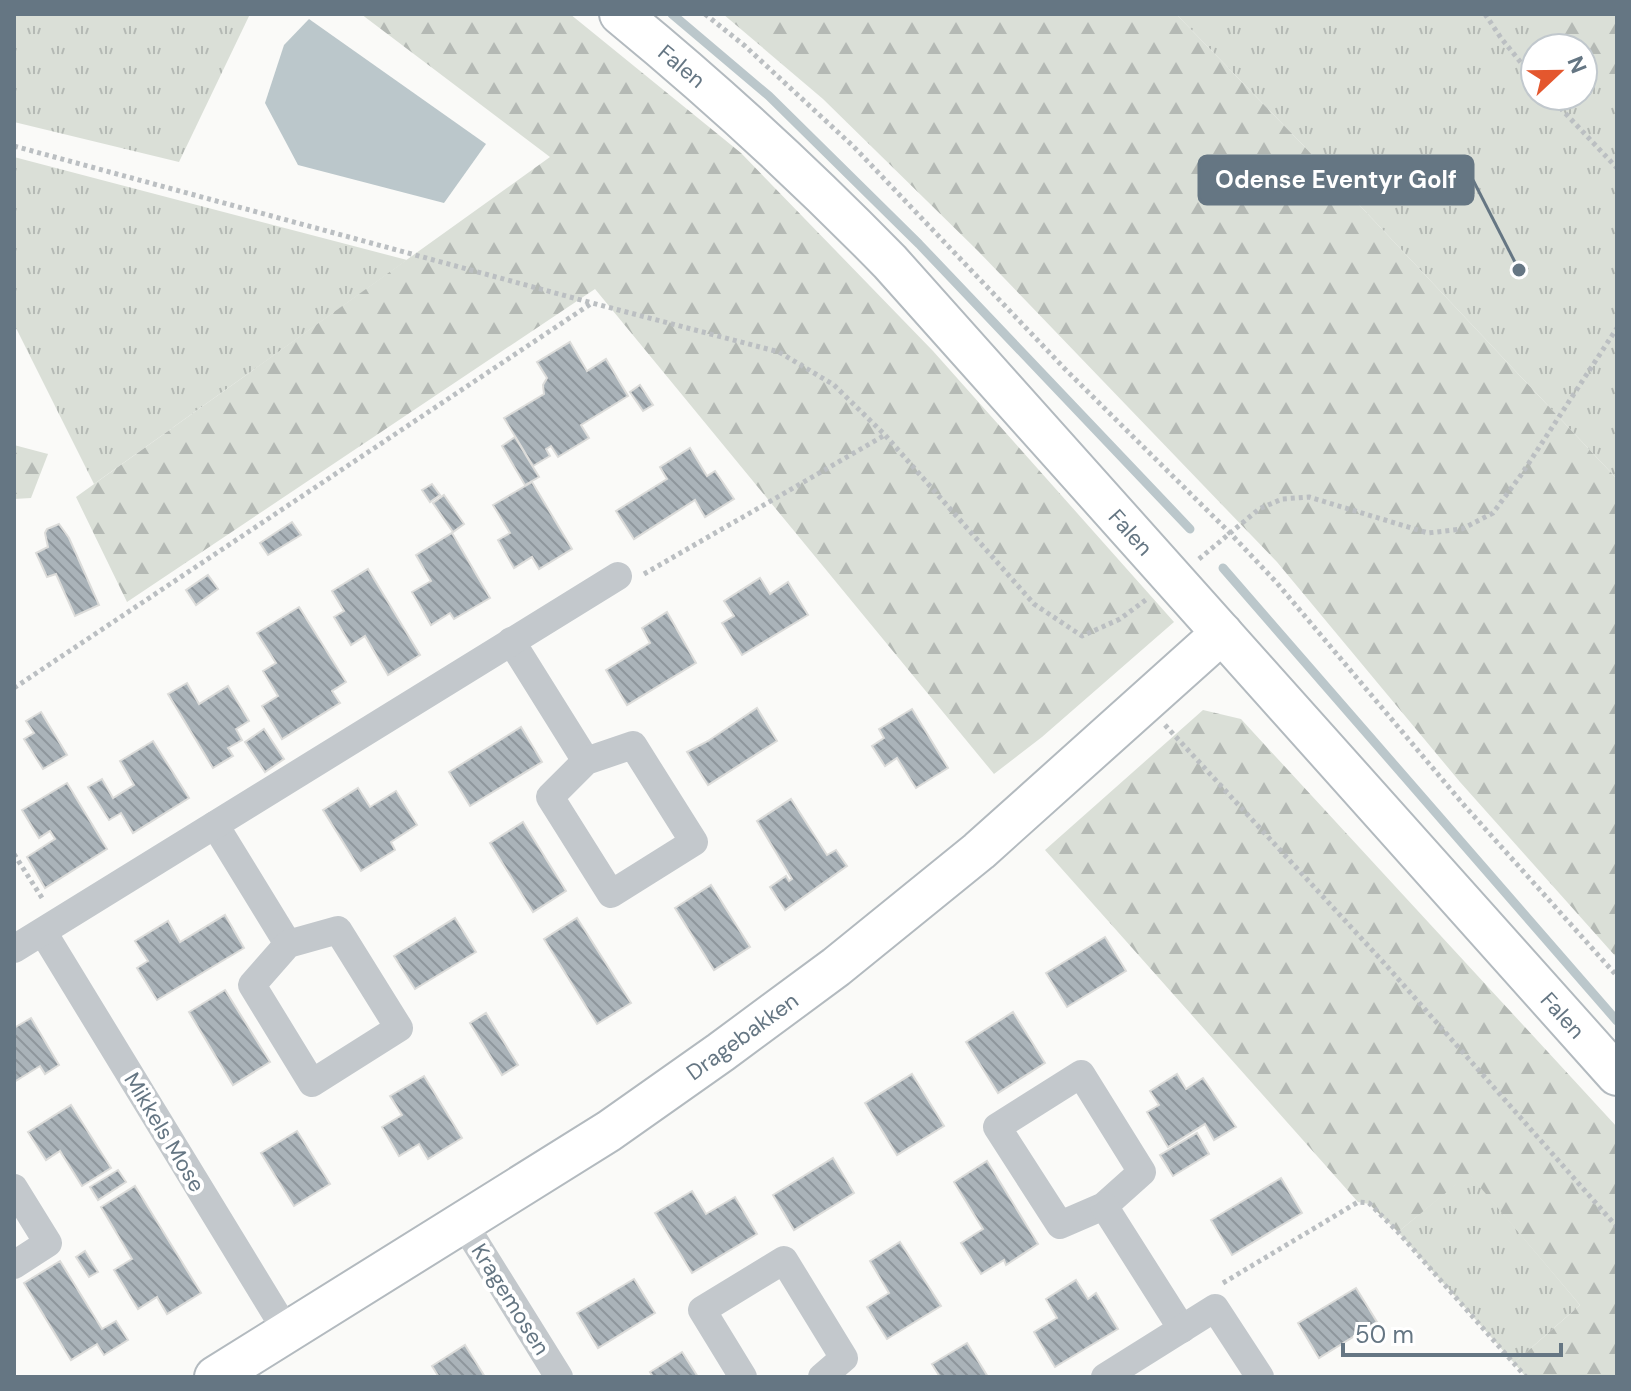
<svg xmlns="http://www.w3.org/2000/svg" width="1631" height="1391" viewBox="0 0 1631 1391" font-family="'DM Sans',sans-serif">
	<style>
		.grass { fill: url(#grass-tufts); fill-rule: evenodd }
		.forest { fill: url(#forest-firs) }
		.water { fill: #bbc7cb }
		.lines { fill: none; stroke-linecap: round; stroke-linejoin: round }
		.stream { stroke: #bbc7cb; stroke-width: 9 }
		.building { fill: url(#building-back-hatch); stroke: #dcdcda; stroke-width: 2 }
		.secondary-casing { stroke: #b3babf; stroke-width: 44 }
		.path { stroke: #bbbfc2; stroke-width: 5; stroke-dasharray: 4 4; stroke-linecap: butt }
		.street { stroke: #c3c8cc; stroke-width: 28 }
		.secondary { stroke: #fff; stroke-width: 40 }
		.labels { text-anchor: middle; stroke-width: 8; stroke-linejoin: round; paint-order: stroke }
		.street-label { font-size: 22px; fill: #657683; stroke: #fff }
		.leader { fill: none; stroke: #657683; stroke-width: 3 }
		.callout-dot { fill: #657683; stroke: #fff; stroke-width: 3 }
		.callout { fill: #657683; stroke: #657683; stroke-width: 3 }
		.callout-label { font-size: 24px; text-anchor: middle; font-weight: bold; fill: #fff }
	</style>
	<defs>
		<pattern id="grass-tufts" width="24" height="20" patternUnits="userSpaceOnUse" patternTransform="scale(2)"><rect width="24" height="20" fill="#dadfd7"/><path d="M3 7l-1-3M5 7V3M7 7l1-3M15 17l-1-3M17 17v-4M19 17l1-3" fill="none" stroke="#b4b9b4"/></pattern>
		<pattern id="forest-firs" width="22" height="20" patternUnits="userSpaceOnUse" patternTransform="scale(2)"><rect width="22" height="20" fill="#dadfd7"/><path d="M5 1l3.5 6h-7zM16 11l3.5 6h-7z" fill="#b4b9b4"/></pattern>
		<pattern id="building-back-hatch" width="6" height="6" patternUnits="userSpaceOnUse" patternTransform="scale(2)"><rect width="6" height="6" fill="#aab3b9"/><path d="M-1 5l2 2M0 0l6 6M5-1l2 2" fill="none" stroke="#8e969c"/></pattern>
	</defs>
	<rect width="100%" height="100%" fill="#fafaf8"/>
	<!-- grass -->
	<g class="grass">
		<path d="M14,14H250L179,162L14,122Z"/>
		<path d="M1176,14H1617V479L1301,143ZM1535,48H1583V96H1535Z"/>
		<path d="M14,157L407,260L94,484L14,324Z"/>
		<path d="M1469,1173L1580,1305L1514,1363L1398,1232Z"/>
	</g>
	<!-- forest -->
	<g class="forest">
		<path d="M361,14H570L741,153L933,351L1174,622L1042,737L994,774L595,289L127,602L76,497L550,157Z"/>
		<path d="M723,14H1176L1301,143L1617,479V958L1460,782L1277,562L978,251L823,99Z"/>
		<path d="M1533,14H1617V102L1583,68V48H1564Z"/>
		<path d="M14,445L48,454L31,498L14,499Z"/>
		<path d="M1203,710L1241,719L1617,1127V1377H1526L1514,1363L1580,1305L1469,1174L1398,1232L1369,1204L1358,1202L1045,850Z"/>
	</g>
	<!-- water -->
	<path class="water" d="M309,19L486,144L444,203L298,165L265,103L284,45Z"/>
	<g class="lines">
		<!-- stream -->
		<g class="stream">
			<path d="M672,14L769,96L919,244L1190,529"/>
			<path d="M1223,568L1617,1021"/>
		</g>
	</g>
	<!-- building -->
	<g class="building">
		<path d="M570,342L587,371L606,359L628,396L581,425L589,438L558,457L551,446L546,449L550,456L533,466L504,418L544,394L543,385L547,378L537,362Z"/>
		<path d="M640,385L653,405L643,411L630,392Z"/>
		<path d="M515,437L539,477L525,485L502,446Z"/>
		<path d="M690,448L707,476L715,471L734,499L705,517L695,500L634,539L616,511L667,479L660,467Z"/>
		<path d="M532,482L572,549L539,569L532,557L514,568L498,540L510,533L493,505Z"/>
		<path d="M432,484L440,495L430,502L422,490Z"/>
		<path d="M444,495L464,524L453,532L433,503Z"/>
		<path d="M292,522L301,535L268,555L260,543Z"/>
		<path d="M59,524L69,538L99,605L75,616L56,574L47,577L36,553L48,547L45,533L47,529Z"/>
		<path d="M452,533L490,598L454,619L450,613L431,625L412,592L431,581L416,555Z"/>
		<path d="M368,569L420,655L388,675L365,636L351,645L334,617L344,611L332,591Z"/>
		<path d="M208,575L218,589L196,605L186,590Z"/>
		<path d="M760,578L770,594L788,582L808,615L742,655L722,623L734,616L724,601Z"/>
		<path d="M299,607L346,682L332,691L340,703L282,739L262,706L278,696L263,671L276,663L257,633Z"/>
		<path d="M667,612L696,663L627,705L606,670L650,643L642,628Z"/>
		<path d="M187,683L199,704L228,686L249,721L236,729L242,740L228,748L233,756L213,768L168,694Z"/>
		<path d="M757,708L777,741L708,785L687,752L708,741Z"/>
		<path d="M912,709L948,768L916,788L897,758L885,766L872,746L884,738L879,729Z"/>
		<path d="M41,712L67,755L43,769L24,739L34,733L26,721Z"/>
		<path d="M521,727L542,762L470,806L449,772Z"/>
		<path d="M264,729L284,759L265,772L245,742Z"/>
		<path d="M153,741L189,798L133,833L121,813L109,820L88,787L102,779L113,798L134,785L120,761Z"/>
		<path d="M67,783L107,849L45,888L27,857L55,839L50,831L39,838L22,810Z"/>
		<path d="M358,788L370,807L396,791L417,825L391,842L395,850L361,871L323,810Z"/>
		<path d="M791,799L827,855L836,850L847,866L785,910L770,887L786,876L789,881L792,879L757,821Z"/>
		<path d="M523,822L566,891L533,912L490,843Z"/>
		<path d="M711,885L750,947L714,970L675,908Z"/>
		<path d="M225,915L244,948L157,1000L137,968L148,961L135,941L168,921L180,942Z"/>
		<path d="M455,918L476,952L415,989L394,956Z"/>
		<path d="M577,918L631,1003L597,1024L544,939Z"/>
		<path d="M1105,937L1126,971L1067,1007L1046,973Z"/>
		<path d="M225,990L270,1062L233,1085L189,1012Z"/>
		<path d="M1013,1012L1045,1063L998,1093L966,1042Z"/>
		<path d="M486,1013L518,1065L502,1075L470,1023Z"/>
		<path d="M31,1018L59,1065L45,1074L40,1066L14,1082V1028Z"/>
		<path d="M912,1074L944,1126L897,1155L865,1103Z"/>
		<path d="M1177,1074L1186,1089L1203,1078L1236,1127L1214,1140L1205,1124L1168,1147L1147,1112L1159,1105L1150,1091Z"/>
		<path d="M424,1076L462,1138L428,1159L419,1144L399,1156L382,1127L402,1115L390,1096Z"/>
		<path d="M71,1105L111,1168L82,1186L60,1151L46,1160L28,1132Z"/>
		<path d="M297,1131L330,1184L294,1206L261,1153Z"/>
		<path d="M1197,1133L1209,1154L1173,1176L1160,1155Z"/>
		<path d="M833,1158L854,1193L794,1230L773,1195Z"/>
		<path d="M987,1161L1038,1244L1006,1265L1004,1260L981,1274L961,1243L983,1229L954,1182Z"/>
		<path d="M118,1170L126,1182L98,1200L90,1187Z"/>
		<path d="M1281,1178L1302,1213L1232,1255L1211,1220Z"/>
		<path d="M135,1186L201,1293L167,1314L157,1297L138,1309L114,1270L132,1259L101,1207Z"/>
		<path d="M692,1191L706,1214L735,1197L757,1234L692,1273L655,1213Z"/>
		<path d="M900,1242L941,1306L887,1339L867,1307L889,1293L870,1261Z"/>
		<path d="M85,1251L98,1272L89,1277L76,1257Z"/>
		<path d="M60,1261L102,1329L116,1321L128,1340L104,1355L97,1344L71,1360L24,1283Z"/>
		<path d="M634,1279L655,1313L598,1348L577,1313Z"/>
		<path d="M1076,1280L1088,1299L1096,1293L1118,1329L1055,1367L1034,1332L1057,1318L1046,1299Z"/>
		<path d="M1356,1288L1377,1322L1319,1358L1298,1323Z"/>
		<path d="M967,1343L988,1377H940L932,1364Z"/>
		<path d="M465,1345L485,1377H439L432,1366Z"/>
		<path d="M682,1352L698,1377H653L650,1372Z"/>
	</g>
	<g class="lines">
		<defs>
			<g id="secondary">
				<path d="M620,14C715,92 804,174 890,262L1617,1075"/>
				<path d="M215,1377L609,1131L721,1052L836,967L979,851L1222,633"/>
			</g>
		</defs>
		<!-- secondary casing -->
		<use href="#secondary" class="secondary-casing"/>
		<!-- path -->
		<g class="path">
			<path d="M705,14L745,46L854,147L1065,369L1230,533L1277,583L1463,804L1617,976"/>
			<path d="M1485,14L1501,38L1535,80"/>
			<path d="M1549,96L1617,168"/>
			<path d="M14,146L592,303"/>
			<path d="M1199,559L1259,509L1282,499L1309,497L1428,533L1462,529L1493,513L1521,475L1617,328"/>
			<path d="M644,574L885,435"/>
			<path d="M14,688L592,303L779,352L834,385L885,435L1034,604L1082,636L1120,619L1147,599"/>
			<path d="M1165,725L1385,964L1617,1227"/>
			<path d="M14,854L44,901"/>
			<path d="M1223,1283L1358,1202L1369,1203L1398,1232L1526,1377"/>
		</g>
		<!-- street -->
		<g class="street">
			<path d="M511,641L586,761"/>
			<path d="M633,745L694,842L611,894L550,797L586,761Z"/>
			<path d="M215,825L288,944"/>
			<path d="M338,930L399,1028L312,1083L252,985L288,944Z"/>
			<path d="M43,932L287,1332"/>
			<path d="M14,949L618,576"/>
			<path d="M1081,1074L1142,1172L1104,1206L1060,1225L997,1127Z"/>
			<path d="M14,1188L48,1243L14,1265"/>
			<path d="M1104,1206L1182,1329"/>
			<path d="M462,1221L559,1377"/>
			<path d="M743,1377L702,1310L784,1260L844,1358L822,1377"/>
			<path d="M1105,1377L1215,1308L1260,1377"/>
		</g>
		<!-- secondary -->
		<use href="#secondary" class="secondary"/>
	</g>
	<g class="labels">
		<!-- street labels -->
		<g class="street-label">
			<text transform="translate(682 66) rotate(40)" y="8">Falen</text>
			<text transform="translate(1131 532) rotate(48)" y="8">Falen</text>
			<text transform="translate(1563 1015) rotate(48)" y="8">Falen</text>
			<text transform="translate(742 1036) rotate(-36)" y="8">Dragebakken</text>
			<text transform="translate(165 1132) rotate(59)" y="8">Mikkels Mose</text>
			<text transform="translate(511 1299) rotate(58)" y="8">Kragemosen</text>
		</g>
	</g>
	<!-- callouts -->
	<path class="leader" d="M1519 270L1473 180"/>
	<circle class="callout-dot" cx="1519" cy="270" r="8"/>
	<rect class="callout" x="1199" y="156" width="274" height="48" rx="8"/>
	<g class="callout-label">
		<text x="1336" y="188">Odense Eventyr Golf</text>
	</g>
	<!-- border -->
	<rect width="1631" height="1391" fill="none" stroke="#657683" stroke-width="32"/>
	<!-- north arrow -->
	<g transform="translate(1559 72) rotate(68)"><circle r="38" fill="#ffffff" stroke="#c1c8cd" stroke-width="2"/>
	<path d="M0-6L14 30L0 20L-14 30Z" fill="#e4572e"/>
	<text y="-12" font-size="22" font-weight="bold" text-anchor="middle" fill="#657683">N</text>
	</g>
	<!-- scale -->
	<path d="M1343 1343v12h218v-12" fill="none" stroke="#657683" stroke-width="4"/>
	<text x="1355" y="1343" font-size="24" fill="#657683" stroke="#ffffff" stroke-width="6" paint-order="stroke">50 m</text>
</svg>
